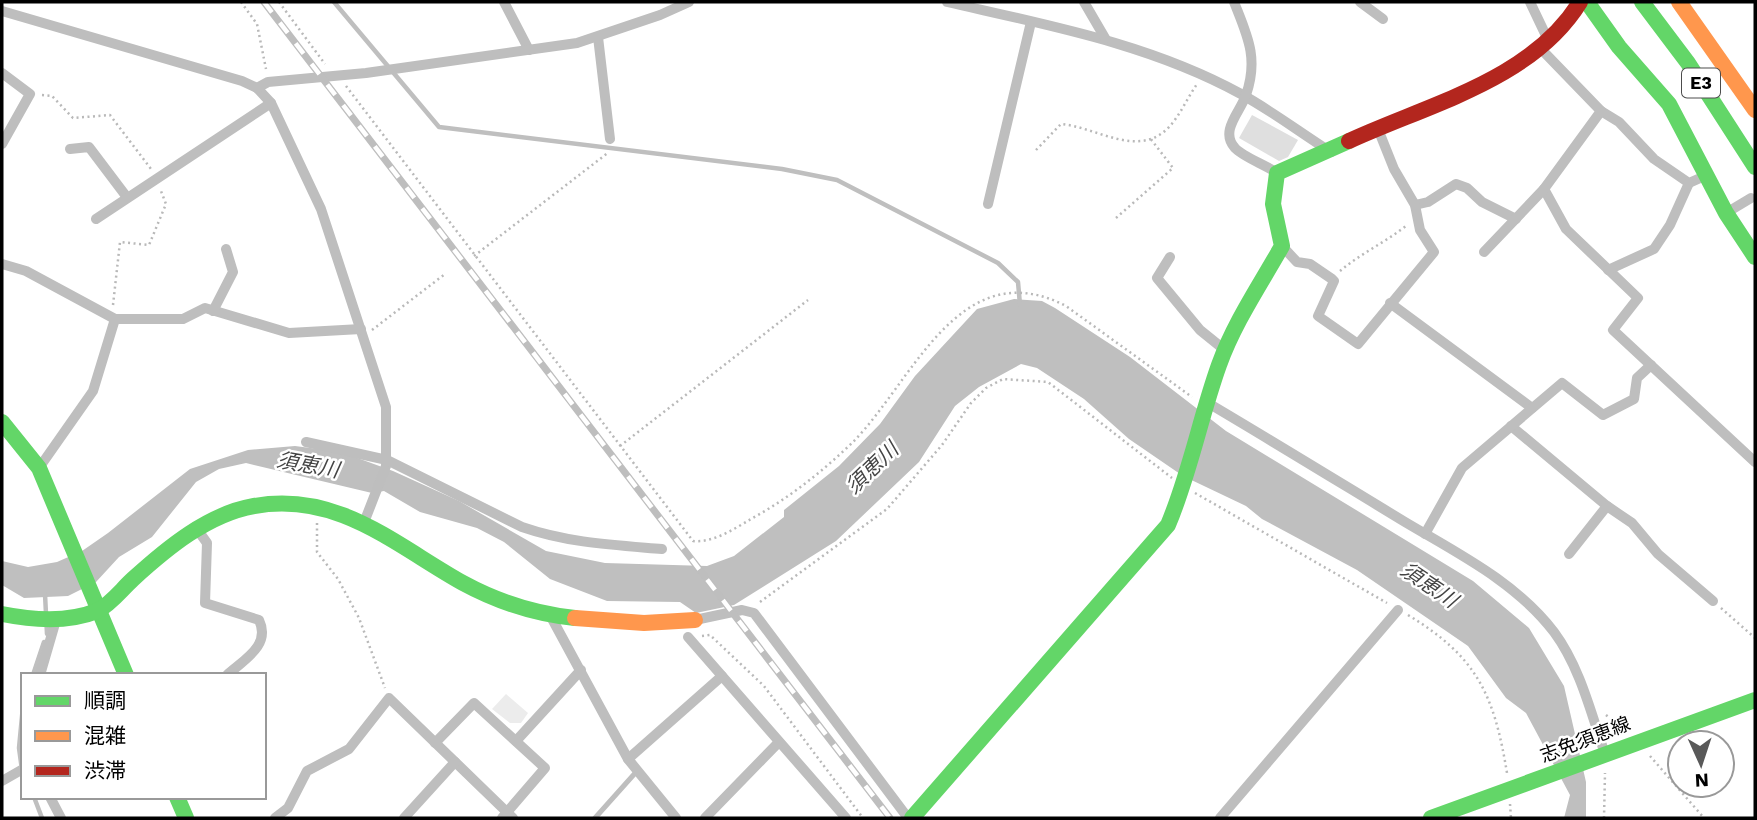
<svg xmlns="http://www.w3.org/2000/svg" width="1757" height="820" viewBox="0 0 1757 820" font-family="'Work Sans','Noto Sans JP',sans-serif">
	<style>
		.green { fill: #ececec }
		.water { fill: #bfbfbf }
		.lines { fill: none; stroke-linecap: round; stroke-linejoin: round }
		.stream { stroke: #bfbfbf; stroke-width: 4.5 }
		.building { fill: #dfdfdf }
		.path { stroke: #b9b9b9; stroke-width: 2.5; stroke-dasharray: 2 3.5; stroke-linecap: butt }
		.lane { stroke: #bebebe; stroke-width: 5 }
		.street { stroke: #bebebe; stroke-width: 10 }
		.fast { stroke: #63d668; stroke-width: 16 }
		.slow { stroke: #ff974d; stroke-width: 16 }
		.jam { stroke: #b3261e; stroke-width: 16 }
		.rail-casing { stroke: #bebebe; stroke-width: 7 }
		.rail { stroke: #fff; stroke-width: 4.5; stroke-dasharray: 13; stroke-linecap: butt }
		.labels { text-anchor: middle; stroke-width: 5; stroke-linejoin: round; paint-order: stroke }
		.shield { fill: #fff; stroke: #4c4c4c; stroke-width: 2 }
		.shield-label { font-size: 18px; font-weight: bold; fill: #000 }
		.street-label { font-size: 19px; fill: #000; stroke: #fff }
		.water-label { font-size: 21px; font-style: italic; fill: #444; stroke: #fff }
	</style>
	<rect width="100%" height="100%" fill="#fff"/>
	<!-- green -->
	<path class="green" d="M506,694L528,713L521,723H510L492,709Z"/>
	<!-- water -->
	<path class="water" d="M1014,299L1042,301L1055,308L1130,357L1226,431L1473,581L1529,628L1564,686L1586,782V818H1564L1570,795L1526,713L1506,698L1468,646L1357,570L1262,519L1246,506L1183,476L1129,439L1084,399L1037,368L1021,364L979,387L955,406L919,462L836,541L734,605L696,613L680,602L607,601L550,579L504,542L477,528L420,512L384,491L372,493L246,463L219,469L196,482L152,537L119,557L96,582L68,596L24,598L2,585V561L28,567L57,562L82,551L108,533L190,469L248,450L295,446L341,452L393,471L459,501L546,551L605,563L707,566L734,556L784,517V510L839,466L880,424L915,376L977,309Z"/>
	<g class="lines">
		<!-- stream -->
		<g class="stream">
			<path d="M334,2L439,127L782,169L837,180L998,263L1018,282L1020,305"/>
			<path d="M45,594L47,634"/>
			<path d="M33,675L44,642"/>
			<path d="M22,770L19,748L23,706"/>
			<path d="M34,797L42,818"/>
		</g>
	</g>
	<!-- building -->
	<path class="building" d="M1252,115L1298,140L1288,157L1279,161L1239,138Z"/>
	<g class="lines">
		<!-- path -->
		<g class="path">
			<path d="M241,2L257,24L266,69"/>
			<path d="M279,2L325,64"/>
			<path d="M346,86L693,541C713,543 734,529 751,519C789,498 822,472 853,442C913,381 960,251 1066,306L1192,397"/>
			<path d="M42,95L52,96L73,118L110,115L151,169"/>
			<path d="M1036,150L1061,124C1097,127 1139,160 1170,126C1180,115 1188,97 1197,84"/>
			<path d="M1116,218L1173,168L1150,138"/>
			<path d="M474,256L609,152"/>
			<path d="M1340,271C1360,254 1384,243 1406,226"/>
			<path d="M113,305L120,242L149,245L166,204L161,191"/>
			<path d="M372,330L445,274"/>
			<path d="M620,446L808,300"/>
			<path d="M1195,493L1387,603"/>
			<path d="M317,523V552L338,579L359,618L385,688"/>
			<path d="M760,602L887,509L942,445L971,403L986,388L1003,379L1048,382L1172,478"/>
			<path d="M1721,608L1755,638"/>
			<path d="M1408,615C1477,657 1494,694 1507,773"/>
			<path d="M702,636L710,635L764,686L863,818"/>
			<path d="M1606,715L1625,731"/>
			<path d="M1650,756L1704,818"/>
			<path d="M1510,804L1511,818"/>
			<path d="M1604,818L1605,773"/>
		</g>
		<!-- lane -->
		<path class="lane" d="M595,818L637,771"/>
		<!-- street -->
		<g class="street">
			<path d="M504,2L529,50"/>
			<path d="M947,2C1047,25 1150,44 1241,94C1272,111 1301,133 1331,152"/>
			<path d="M1084,2L1105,38"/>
			<path d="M1234,2C1247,35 1259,58 1246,95C1241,111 1219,131 1235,148C1243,157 1266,165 1277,173"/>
			<path d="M1360,2L1383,19"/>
			<path d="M1530,2L1549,42"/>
			<path d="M2,11L242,81L257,88L271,103L321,209L386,407V466L365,520"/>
			<path d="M598,37L610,139"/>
			<path d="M2,73L30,94L2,144"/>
			<path d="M257,88L268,82L366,73L577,43L660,15L689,2"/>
			<path d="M1601,111L1619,122L1654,159L1689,183L1707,175"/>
			<path d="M70,149L89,147L126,196"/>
			<path d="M1544,189L1566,229L1638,298L1613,330L1755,462"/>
			<path d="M988,204L1031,22"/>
			<path d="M1415,205L1428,202L1456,184L1467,188L1482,202L1516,219"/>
			<path d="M1726,213L1751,198"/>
			<path d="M96,219L271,103"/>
			<path d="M1282,246L1297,262L1310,264L1332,279L1334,281L1318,316L1358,344L1434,252L1420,230L1415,205L1394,169L1378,129"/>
			<path d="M1484,252L1544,189L1601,111L1542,50"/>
			<path d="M1170,257L1157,278L1200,330L1226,351"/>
			<path d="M2,264L26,271L115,319H183L205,308L289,333L361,329"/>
			<path d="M1608,270L1654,249L1670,225L1689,183"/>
			<path d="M1390,303L1532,408"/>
			<path d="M213,311L233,272L226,249"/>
			<path d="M1208,403C1274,442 1339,482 1405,522C1457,553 1516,582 1554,632C1580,667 1591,713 1605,754"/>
			<path d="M1511,426L1607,506L1632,523L1658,554L1713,601"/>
			<path d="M306,442L387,460L522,527C568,543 614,545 662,549"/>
			<path d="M39,468L93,391L115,319"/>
			<path d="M197,529L207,543L205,603L259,620C271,645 245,659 227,675"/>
			<path d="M1425,534L1462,468L1562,383L1603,415L1634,399L1637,378L1651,365"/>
			<path d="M1569,554L1607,506"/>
			<path d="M550,615L628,759L676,818"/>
			<path d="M695,620L742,610L754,613L908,818"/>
			<path d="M688,637L846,818"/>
			<path d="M40,675L56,620"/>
			<path d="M516,741L581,670"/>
			<path d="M435,743L474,703L545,768L502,818"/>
			<path d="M628,759L722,676"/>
			<path d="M2,781L23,769"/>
			<path d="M50,797L61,818"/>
			<path d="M275,818L288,808L307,771L349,749L389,698L513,818"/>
			<path d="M404,818L455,762"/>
			<path d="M705,818L779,742"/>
			<path d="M1220,818L1398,610"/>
		</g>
		<!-- fast -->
		<g class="fast">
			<path d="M1587,2L1619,47L1669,104L1726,213L1755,257"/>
			<path d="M1642,2L1688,63L1755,167"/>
			<path d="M2,422L39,468L126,675"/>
			<path d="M2,614C32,620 67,623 97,611C111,604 121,590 133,579C167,548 208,514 254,506C338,491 395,545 463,583C498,602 536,614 575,618"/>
			<path d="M177,797L186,818"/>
			<path d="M912,818L1168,525C1190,473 1200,418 1219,365C1234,323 1260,285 1282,246L1273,204L1277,173L1349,141"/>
			<path d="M1431,818L1755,700"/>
		</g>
		<!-- slow -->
		<g class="slow">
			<path d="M1679,2L1755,110"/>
			<path d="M575,618L644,623L695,620"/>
		</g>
		<!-- jam -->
		<path class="jam" d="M1349,141C1429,104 1532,80 1580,2"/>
		<defs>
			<path id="rail" d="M264,2L890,818"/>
		</defs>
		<!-- rail casing -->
		<use href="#rail" class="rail-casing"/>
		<!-- rail -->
		<use href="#rail" class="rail"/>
	</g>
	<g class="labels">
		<!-- shield labels -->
		<rect class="shield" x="1682" y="68.5" width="38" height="29" rx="5"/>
		<g class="shield-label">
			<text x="1701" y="89">E3</text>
		</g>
		<!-- street labels -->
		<g class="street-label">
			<text transform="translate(1585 739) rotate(-21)" y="7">志免須恵線</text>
		</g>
		<!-- water labels -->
		<g class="water-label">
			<text transform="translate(308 465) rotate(10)" y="7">須恵川</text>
			<text transform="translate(872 468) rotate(-44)" y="7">須恵川</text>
			<text transform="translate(1429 585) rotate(34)" y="7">須恵川</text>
		</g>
	</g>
	<!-- border -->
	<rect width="1757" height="820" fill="none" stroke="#000000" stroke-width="7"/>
	<!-- legend -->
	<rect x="21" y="673" width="245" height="126" fill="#ffffff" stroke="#999999" stroke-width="2"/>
	<rect x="35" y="696" width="35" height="10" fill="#63d668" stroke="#999999" stroke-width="2"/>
	<text x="84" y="708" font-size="21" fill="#000000">順調</text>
	<rect x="35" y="731" width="35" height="10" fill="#ff974d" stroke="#999999" stroke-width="2"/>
	<text x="84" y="743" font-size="21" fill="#000000">混雑</text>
	<rect x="35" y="766" width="35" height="10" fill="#b3261e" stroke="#999999" stroke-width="2"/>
	<text x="84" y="778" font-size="21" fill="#000000">渋滞</text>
	<!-- north arrow -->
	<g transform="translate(1701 764) rotate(177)"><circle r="33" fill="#ffffff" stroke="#999999" stroke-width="2"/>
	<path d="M0-5L12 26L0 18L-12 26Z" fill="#595959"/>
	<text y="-10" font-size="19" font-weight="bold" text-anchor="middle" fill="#000000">N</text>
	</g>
</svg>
